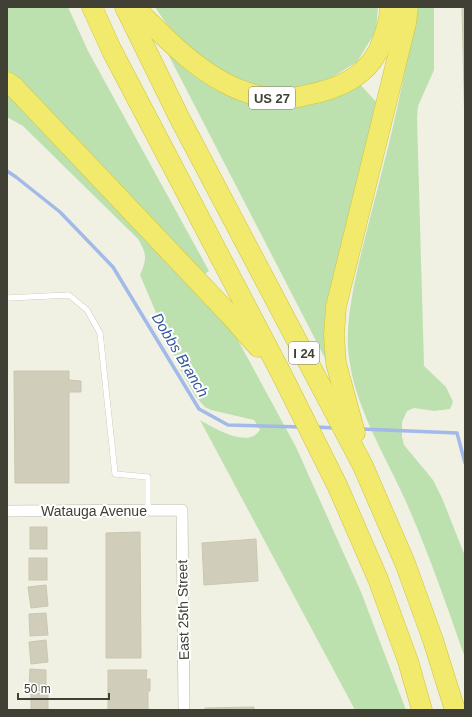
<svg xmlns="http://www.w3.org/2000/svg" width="472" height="717" viewBox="0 0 472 717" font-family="Helvetica,sans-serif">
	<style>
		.green { fill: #bce1af }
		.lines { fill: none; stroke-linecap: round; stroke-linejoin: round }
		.stream { stroke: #a3b9e9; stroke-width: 3.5 }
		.building { fill: #d0ceba; stroke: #cbc7ae }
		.lane-casing { stroke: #bab9a7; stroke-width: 6 }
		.street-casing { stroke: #bab9a7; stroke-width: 12 }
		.highway-casing { stroke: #cfc23e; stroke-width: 21 }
		.lane { stroke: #fff; stroke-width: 5.5 }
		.street { stroke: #fff; stroke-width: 11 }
		.highway { stroke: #f1ea6d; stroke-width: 20 }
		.labels { text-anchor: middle; stroke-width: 4; stroke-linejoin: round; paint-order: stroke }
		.shield { fill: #fff; stroke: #7a7971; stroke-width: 1 }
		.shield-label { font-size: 13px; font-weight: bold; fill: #414034 }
		.street-label { font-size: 14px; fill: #414034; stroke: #fff }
		.water-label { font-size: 15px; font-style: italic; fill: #3757a3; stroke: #fff }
	</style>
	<rect width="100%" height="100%" fill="#f0f0e3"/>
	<!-- green -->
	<g class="green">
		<path d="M9,7H68L88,51L209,271L202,276L7,70V8Z"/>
		<path d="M155,7H378L376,31L357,62L324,82L281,90L248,85L210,63L185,44L165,22Z"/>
		<path d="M417,7H434V70L418,106L417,118L424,366L446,387L453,402L450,409L434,411L414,408L407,411L402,422V437L404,445L433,480L442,498L465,556V658C447,606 429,554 407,504C385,454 352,404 348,348C346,312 358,266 367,230C381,175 396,120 406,64C410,45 416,26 417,7Z"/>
		<path d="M166,50L237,95L358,82L378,104L328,364Z"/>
		<path d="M7,93L233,331L296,447L361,592L406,710H355L200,420C214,428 248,449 260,430L254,420L211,410L205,407L196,397L180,369L140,275C147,259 147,254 138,239L23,126L7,117Z"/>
	</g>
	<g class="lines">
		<!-- stream -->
		<g class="stream">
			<path d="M7,171L16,177L60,212L113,267L199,409L228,425L301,427"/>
			<path d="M315,427L335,428"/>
			<path d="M361,429L457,433L465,463"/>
		</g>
	</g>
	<!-- building -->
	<g class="building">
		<path d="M462,7H465V130Z"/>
		<path d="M14,371H69V380L81,381V392H69V483H15Z"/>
		<rect x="30" y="527" width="17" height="22"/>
		<path d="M140,532L141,658H106V533Z"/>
		<path d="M256,539L258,581L204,585L202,543Z"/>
		<rect x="29" y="558" width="18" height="22"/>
		<path d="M46,585L48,606L31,608L28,587Z"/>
		<path d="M46,613L48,635L30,636L29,614Z"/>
		<path d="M46,640L48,662L31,664L29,642Z"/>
		<path d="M30,669L46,670V691L29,690Z"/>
		<path d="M108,670H147L146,679H150V691H148V710H108Z"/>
		<path d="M48,693V710H31V694Z"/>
		<path d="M254,707V710H205V708Z"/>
	</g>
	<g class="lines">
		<defs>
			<path id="lane" d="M7,298L69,295L87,310L100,333L115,474L148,477V510"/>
			<path id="street" d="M7,511L182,510L184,710"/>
			<g id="highway">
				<path d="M92,7L112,51L281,373L337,485L378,579L408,661L422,710"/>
				<path d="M125,7L179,117L363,466L405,563L433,640L455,710"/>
				<path d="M134,7C163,35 189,64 225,83C238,90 256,96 270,98C283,100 294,98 307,95C333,90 363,79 377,53C380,49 381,44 383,39C387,28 390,19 390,7"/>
				<path d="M7,82L14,87L229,314L258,347"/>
				<path d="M355,433L336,363L334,335L336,307L406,23L408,7"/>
			</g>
		</defs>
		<!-- lane casing -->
		<use href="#lane" class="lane-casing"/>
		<!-- street casing -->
		<use href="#street" class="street-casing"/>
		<!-- highway casing -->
		<use href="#highway" class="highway-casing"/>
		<!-- lane -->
		<use href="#lane" class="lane"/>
		<!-- street -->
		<use href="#street" class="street"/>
		<!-- highway -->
		<use href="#highway" class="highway"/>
	</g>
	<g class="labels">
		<!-- shield labels -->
		<g class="shield">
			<rect x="249" y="87" width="46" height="22" rx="3"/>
			<rect x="289" y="342" width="30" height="22" rx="3"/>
		</g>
		<g class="shield-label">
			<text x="272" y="103">US 27</text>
			<text x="304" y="358">I 24</text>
		</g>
		<!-- street labels -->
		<g class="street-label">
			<text x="94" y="516">Watauga Avenue</text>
			<text transform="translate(183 610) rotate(-91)" y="5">East 25th Street</text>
		</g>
		<!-- water labels -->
		<g class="water-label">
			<text transform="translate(180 355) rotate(59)" y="5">Dobbs Branch</text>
		</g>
	</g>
	<!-- border -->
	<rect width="472" height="717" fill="none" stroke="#414034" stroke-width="16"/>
	<!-- scale -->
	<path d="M18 693v6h91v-6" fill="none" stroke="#414034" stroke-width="2"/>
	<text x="24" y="693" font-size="12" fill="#414034" stroke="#ffffff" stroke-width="3" paint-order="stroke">50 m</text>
</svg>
